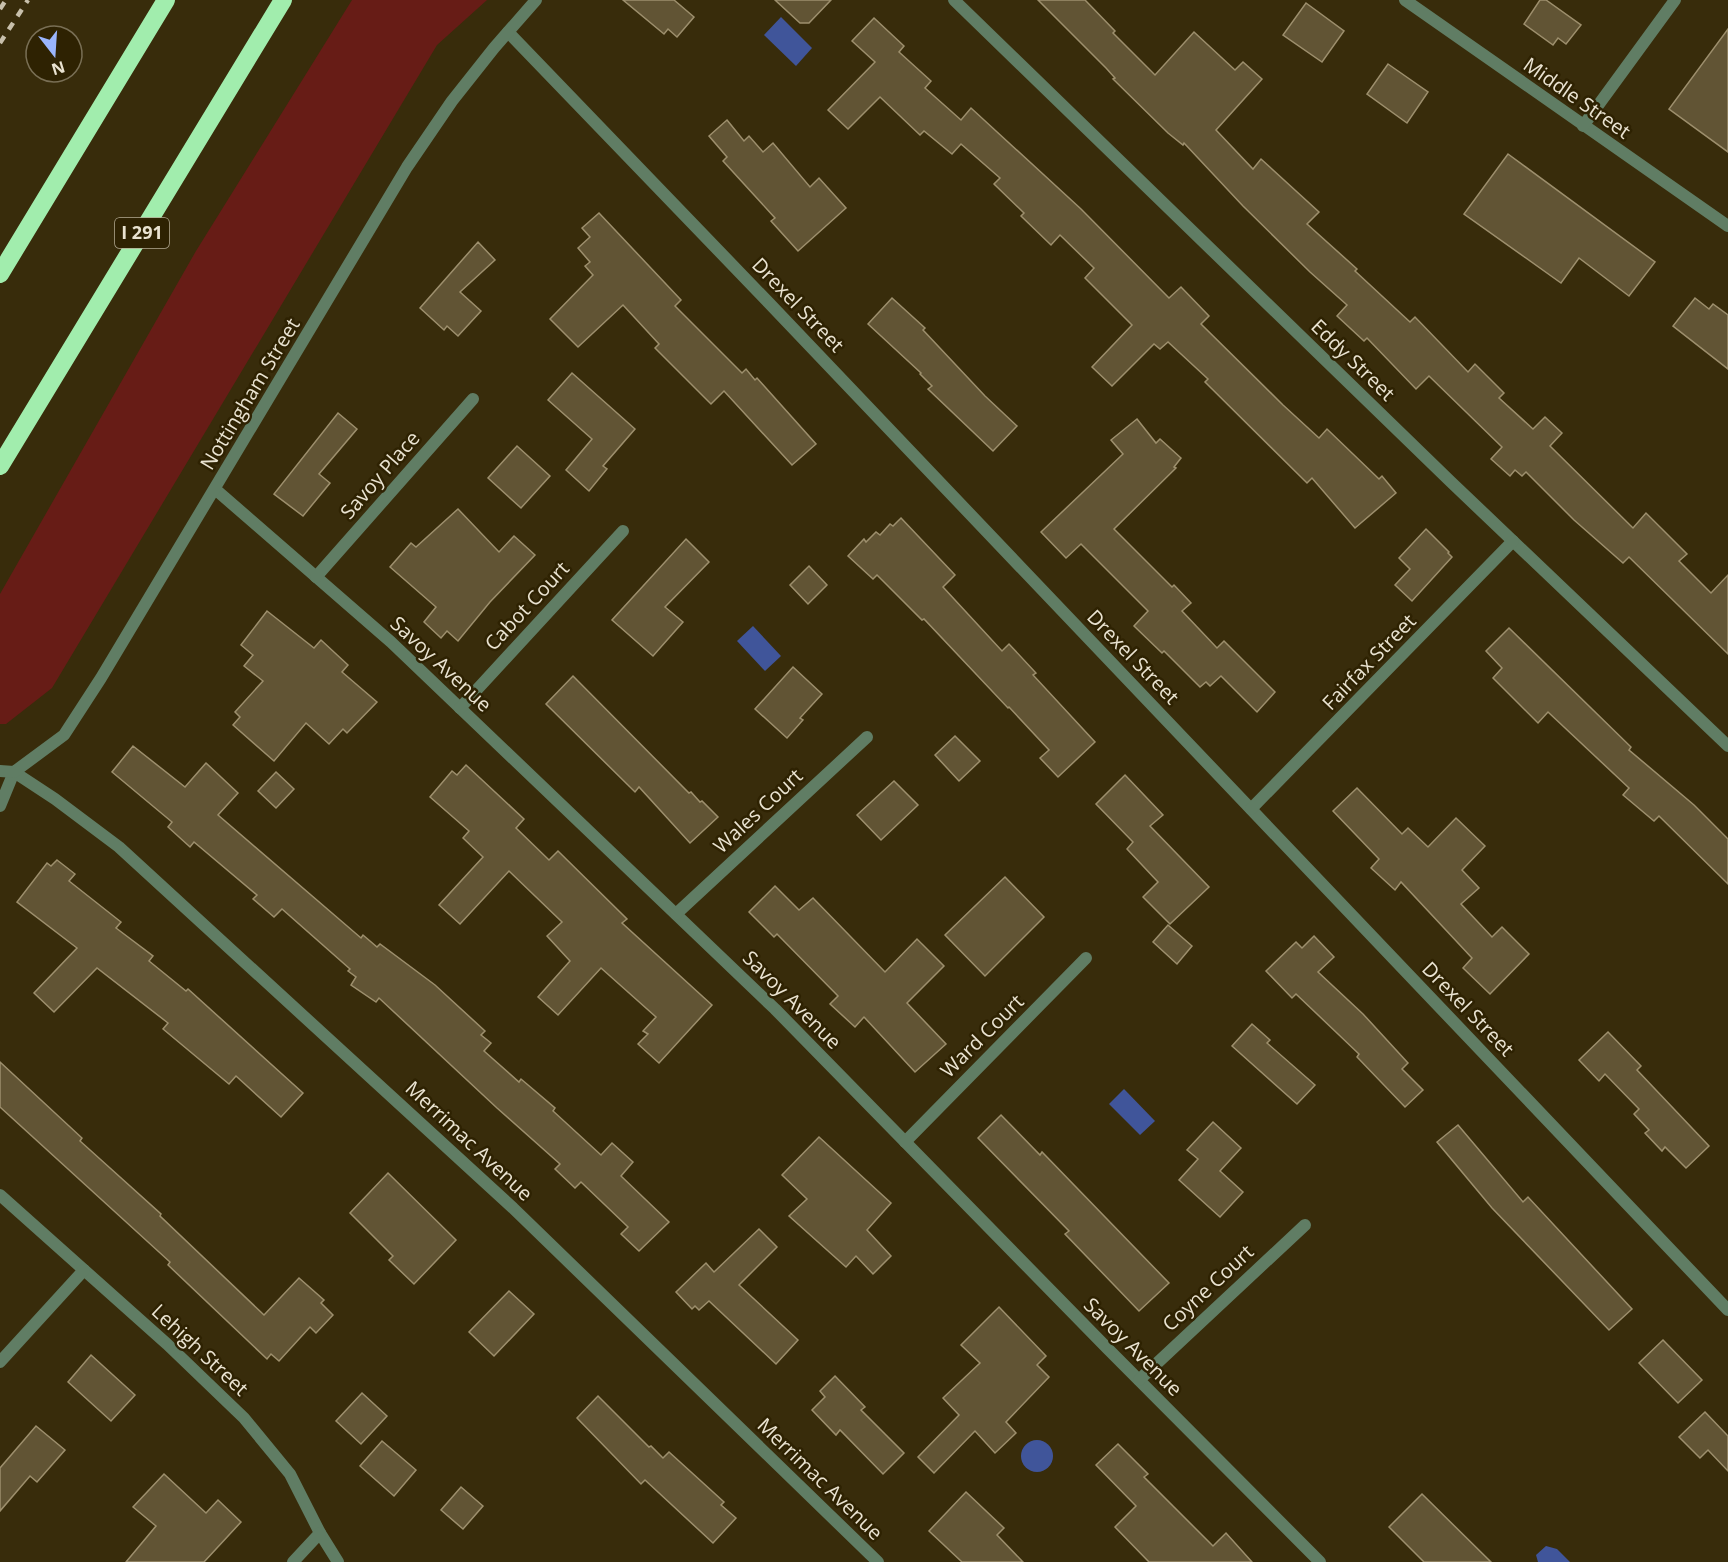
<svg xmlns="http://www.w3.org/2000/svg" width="1728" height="1562" viewBox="0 0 1728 1562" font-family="'Open Sans',sans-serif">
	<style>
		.green { fill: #671c16 }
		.water { fill: #40559a }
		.building { fill: #615434; stroke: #9d8f6d; stroke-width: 1.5 }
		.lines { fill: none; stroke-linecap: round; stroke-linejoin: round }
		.minor { stroke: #607d64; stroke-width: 12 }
		.tertiary { stroke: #607d64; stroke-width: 12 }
		.motorway { stroke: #a1edad; stroke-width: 18 }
		.rail { stroke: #c8c0ac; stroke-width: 4.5; stroke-dasharray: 8 8; stroke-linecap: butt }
		.labels { text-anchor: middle; stroke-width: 5; stroke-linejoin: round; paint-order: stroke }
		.shield { fill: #2e2202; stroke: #b2a993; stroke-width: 1.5 }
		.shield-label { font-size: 18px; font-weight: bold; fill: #eae3d1 }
		.street-label { font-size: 20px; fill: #eae3d1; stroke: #2e2202 }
	</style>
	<rect width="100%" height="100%" fill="#382c0b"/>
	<!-- green -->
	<path class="green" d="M352,0H487L437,45L52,688L6,724H0V594L196,251Z"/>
	<!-- water -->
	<g class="water">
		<path d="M781,17L812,48L796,66L764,35Z"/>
		<path d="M753,626L781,656L765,671L737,641Z"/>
		<path d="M1124,1089L1155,1121L1140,1135L1109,1104Z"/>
		<circle cx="1037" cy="1456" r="16"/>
		<path d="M1546,1546L1557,1549L1570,1562H1538L1536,1555Z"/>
	</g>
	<!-- building -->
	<g class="building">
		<path d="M623,0H674L694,17L677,37L668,29L664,34Z"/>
		<path d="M775,0H831L809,23H800Z"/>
		<path d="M1038,0H1085L1115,31L1113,33L1155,75L1194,32L1235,70L1243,62L1262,79L1216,130L1253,169L1261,159L1319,212L1307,224L1357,269L1355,271L1410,322L1415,317L1468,372L1475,364L1504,393L1499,398L1533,429L1545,417L1562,433L1550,446L1633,528L1646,513L1687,554L1679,561L1711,593L1728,575V654L1629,557L1623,563L1574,520L1526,472L1522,476L1515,470L1510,476L1491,459L1502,447L1429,376L1416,389L1367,338L1364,341L1337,316L1347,305L1310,272L1243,206L1184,143L1183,145L1168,133L1113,79L1115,78L1106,68Z"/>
		<path d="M1540,0H1546L1581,25L1566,44L1558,38L1553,45L1524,24Z"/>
		<path d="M1306,3L1344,31L1322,62L1283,35Z"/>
		<path d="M874,18L904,46L899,52L931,81L925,88L961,120L971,108L1081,209L1169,298L1181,287L1209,316L1201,324L1283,405L1319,438L1327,429L1379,479L1382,476L1396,493L1355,528L1312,478L1307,483L1205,382L1208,379L1168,342L1160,349L1154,344L1112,386L1092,367L1132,325L1085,278L1094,268L1060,235L1051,245L1021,216L1024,213L994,184L1000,178L961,144L952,154L924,131L920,135L880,97L848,129L828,110L875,62L852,41Z"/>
		<path d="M1728,29V152L1669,109Z"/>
		<path d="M1388,64L1428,92L1407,123L1367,94Z"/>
		<path d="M727,120L744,141L749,136L763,152L773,143L810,187L819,178L846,208L798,251L771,221L775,218L723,161L727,157L709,136Z"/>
		<path d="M1508,154L1655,262L1629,296L1579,258L1561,283L1464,214Z"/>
		<path d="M599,213L681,300L675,306L742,373L746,369L755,380L757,378L816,444L792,465L724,391L711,404L655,348L659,344L623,305L578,347L550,319L593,275L585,266L590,262L578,248L590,237L582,228Z"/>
		<path d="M478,242L495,260L460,292L481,311L458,336L447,326L444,330L420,308Z"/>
		<path d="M892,298L925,328L923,330L985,396L1017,426L993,451L928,389L932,386L920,374L921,373L868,324Z"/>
		<path d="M1695,298L1709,309L1713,304L1728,315V369L1673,326Z"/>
		<path d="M572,373L635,429L603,466L607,469L589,491L566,470L592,439L548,400Z"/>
		<path d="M338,413L357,429L319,474L330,483L303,516L274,494Z"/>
		<path d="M1137,419L1156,443L1160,439L1181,458L1174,467L1176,468L1114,529L1172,587L1174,585L1191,603L1182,611L1217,648L1224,641L1275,692L1257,712L1221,676L1210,686L1206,682L1200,687L1164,651L1162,653L1134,626L1148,611L1081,544L1066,558L1041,532L1123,454L1111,440Z"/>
		<path d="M517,446L550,476L521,508L488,478Z"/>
		<path d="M458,509L499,552L514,536L535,555L490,602L458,641L447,631L441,638L424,622L436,607L390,567L411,543L416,547Z"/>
		<path d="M901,518L955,575L943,587L1002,651L1009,644L1036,673L1033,675L1095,742L1058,777L1040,758L1049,750L1009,707L1008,708L924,619L922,620L877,575L873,579L848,556L864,539L866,542L876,532L880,535L890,524L893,526Z"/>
		<path d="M1426,529L1449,552L1448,553L1452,557L1412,601L1395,585L1410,569L1399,558Z"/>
		<path d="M686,539L709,562L665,607L683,622L653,656L612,620Z"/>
		<path d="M809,566L827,585L808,604L790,585Z"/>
		<path d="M267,611L314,648L321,640L348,665L342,672L377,702L347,733L343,729L329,744L306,723L274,761L233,725L240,717L235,712L263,681L244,666L253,655L241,645Z"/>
		<path d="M1509,628L1631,747L1629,750L1694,805L1728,839V884L1659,816L1654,821L1623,795L1629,788L1548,712L1538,723L1493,678L1502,668L1486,651Z"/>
		<path d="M793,667L822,694L800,718L803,720L787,738L755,709Z"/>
		<path d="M573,676L689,793L691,792L700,802L702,801L718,817L690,843L639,787L635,792L546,704Z"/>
		<path d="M955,736L980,761L959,781L935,755Z"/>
		<path d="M133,746L185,787L206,763L238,793L218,815L361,938L363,935L377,947L380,944L435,985L485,1031L481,1035L491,1043L484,1051L519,1082L521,1079L555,1108L553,1111L601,1155L612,1143L633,1162L621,1176L669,1222L639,1251L621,1234L628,1227L581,1182L575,1188L555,1169L560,1164L497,1108L379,998L376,1002L351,985L356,977L348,971L350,969L282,909L274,917L253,899L257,895L194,842L190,847L168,827L172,822L112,772Z"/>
		<path d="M466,765L524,819L516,828L549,860L558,851L627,919L622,923L712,1005L659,1063L638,1044L648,1034L643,1031L656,1017L601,968L558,1015L538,997L570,961L547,936L562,922L509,871L460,924L439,905L483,857L463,838L469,831L430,797L452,771L457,775Z"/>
		<path d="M276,772L294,789L276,808L258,791Z"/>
		<path d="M1125,775L1163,815L1150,826L1209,887L1170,924L1143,897L1158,882L1127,849L1133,842L1096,804Z"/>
		<path d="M894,781L918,805L881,840L857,815Z"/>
		<path d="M1357,788L1402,834L1408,828L1428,847L1456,818L1485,846L1462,870L1479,888L1461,904L1492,937L1502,927L1529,954L1490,994L1463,968L1472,958L1401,882L1395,890L1371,868L1379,859L1333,811Z"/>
		<path d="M57,860L75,874L69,881L121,922L116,928L153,956L149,961L186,991L188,989L303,1093L281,1117L236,1076L229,1084L163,1029L168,1023L97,968L54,1012L34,993L77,948L17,902L47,863L51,866Z"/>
		<path d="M1005,877L1044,917L985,976L945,935Z"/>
		<path d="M775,886L799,910L813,898L885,972L917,939L944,966L907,1003L946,1044L915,1072L864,1017L855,1027L830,1004L838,996L777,934L774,937L749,912Z"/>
		<path d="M1168,925L1192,946L1177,964L1153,942Z"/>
		<path d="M1314,936L1334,957L1318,972L1363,1014L1408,1063L1402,1069L1423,1090L1405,1107L1357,1057L1359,1054L1296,994L1292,998L1266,971L1296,942L1302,948Z"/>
		<path d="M1252,1024L1270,1040L1267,1043L1315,1085L1297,1104L1232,1046Z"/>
		<path d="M1608,1032L1641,1066L1637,1070L1709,1146L1686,1168L1665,1147L1662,1151L1645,1133L1649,1130L1634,1114L1639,1109L1605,1074L1599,1081L1579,1060Z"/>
		<path d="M0,1062L82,1138L80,1141L161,1214L160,1216L264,1315L299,1278L324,1300L321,1303L333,1315L316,1333L310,1327L279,1361L271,1354L267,1359L168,1265L170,1262L0,1107Z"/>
		<path d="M1001,1115L1040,1155L1042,1152L1169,1283L1139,1311L1065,1234L1069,1231L978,1138Z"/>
		<path d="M1213,1122L1241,1148L1220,1171L1243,1192L1220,1217L1179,1180L1198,1159L1187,1150Z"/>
		<path d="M1458,1125L1523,1202L1528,1197L1632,1309L1609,1330L1492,1208L1437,1142Z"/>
		<path d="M819,1137L891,1203L867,1230L891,1256L873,1274L856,1256L846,1267L789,1216L807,1199L782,1175Z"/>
		<path d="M388,1173L456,1240L414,1284L389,1260L393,1256L350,1213Z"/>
		<path d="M759,1229L777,1247L739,1285L798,1340L776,1364L709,1301L699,1310L695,1306L692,1309L676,1292L706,1263L714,1272Z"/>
		<path d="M509,1291L534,1314L494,1356L469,1332Z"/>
		<path d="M999,1307L1046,1356L1037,1365L1049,1377L1006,1422L1016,1433L995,1453L975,1431L934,1473L918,1457L959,1415L943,1398L980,1363L961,1345Z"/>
		<path d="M1663,1340L1702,1380L1678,1403L1639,1363Z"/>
		<path d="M91,1355L135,1395L111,1421L68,1382Z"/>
		<path d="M835,1376L865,1407L861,1410L904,1453L883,1474L840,1430L836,1435L812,1410L825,1397L820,1391Z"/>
		<path d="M362,1393L387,1416L361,1444L336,1421Z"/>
		<path d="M598,1396L649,1447L651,1446L663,1458L669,1452L724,1502L721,1505L736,1518L713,1543L645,1480L641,1484L577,1418Z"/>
		<path d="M1705,1412L1728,1436V1471L1708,1450L1700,1458L1679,1437Z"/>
		<path d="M36,1426L65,1450L37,1482L30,1476L0,1511V1468Z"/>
		<path d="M382,1441L416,1470L394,1496L360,1466Z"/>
		<path d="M1118,1444L1148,1474L1144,1477L1213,1546L1226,1533L1252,1562H1149L1115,1527L1136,1506L1096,1465Z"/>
		<path d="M164,1474L206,1513L218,1500L241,1522L204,1562H126L156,1526L133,1507Z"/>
		<path d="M461,1487L483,1506L463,1529L441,1510Z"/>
		<path d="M966,1492L1004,1528L997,1535L1023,1562H962L929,1531Z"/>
		<path d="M1422,1494L1491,1562H1424L1389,1527Z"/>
	</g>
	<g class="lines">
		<!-- minor -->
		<g class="minor">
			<path d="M954,0L1451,482L1728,746"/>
			<path d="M1405,0L1728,226"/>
			<path d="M508,32L769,303L1728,1310"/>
			<path d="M1583,126L1675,0"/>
			<path d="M215,489L391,642L775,1009L1107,1348L1320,1562"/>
			<path d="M316,577L473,399"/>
			<path d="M460,708L623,531"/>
			<path d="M0,806L14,772L55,799L119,847L513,1208L878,1562"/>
			<path d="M1251,809L1513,541"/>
			<path d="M676,914L867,737"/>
			<path d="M905,1142L1086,958"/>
			<path d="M0,1195L167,1344L244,1418L290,1474L320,1533L338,1562"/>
			<path d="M0,1362L84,1270"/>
			<path d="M1139,1380L1305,1225"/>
			<path d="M293,1562L320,1533"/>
		</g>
		<!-- tertiary -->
		<path class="tertiary" d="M0,771L14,772L64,735L101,678L407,167L452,101L494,48L536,0"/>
		<!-- motorway -->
		<g class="motorway">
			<path d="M0,274L166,0"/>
			<path d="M0,466L283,0"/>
		</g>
		<!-- rail -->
		<g class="rail">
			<path d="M0,9L6,0"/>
			<path d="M0,43L28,0"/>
		</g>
	</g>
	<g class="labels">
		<!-- shield labels -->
		<rect class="shield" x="115" y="218" width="54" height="30" rx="4.5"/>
		<g class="shield-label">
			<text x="142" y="239">I 291</text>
		</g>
		<!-- street labels -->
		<g class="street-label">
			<text transform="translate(1577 98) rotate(35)" y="7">Middle Street</text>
			<text transform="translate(798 305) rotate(46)" y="7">Drexel Street</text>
			<text transform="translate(1353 360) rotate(44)" y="7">Eddy Street</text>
			<text transform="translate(250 394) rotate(-59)" y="7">Nottingham Street</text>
			<text transform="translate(380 475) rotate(-49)" y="7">Savoy Place</text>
			<text transform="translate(527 606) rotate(-47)" y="7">Cabot Court</text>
			<text transform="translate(1133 657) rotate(46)" y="7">Drexel Street</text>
			<text transform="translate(1369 662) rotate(-46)" y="7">Fairfax Street</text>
			<text transform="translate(441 664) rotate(43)" y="7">Savoy Avenue</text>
			<text transform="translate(758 811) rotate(-43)" y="7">Wales Court</text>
			<text transform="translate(792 1000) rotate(45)" y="7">Savoy Avenue</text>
			<text transform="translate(1468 1009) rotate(46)" y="7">Drexel Street</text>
			<text transform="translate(982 1036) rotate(-45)" y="7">Ward Court</text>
			<text transform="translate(469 1141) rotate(43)" y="7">Merrimac Avenue</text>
			<text transform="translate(1208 1288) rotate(-43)" y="7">Coyne Court</text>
			<text transform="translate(1133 1347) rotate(45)" y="7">Savoy Avenue</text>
			<text transform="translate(200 1350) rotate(43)" y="7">Lehigh Street</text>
			<text transform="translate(820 1479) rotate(44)" y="7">Merrimac Avenue</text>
		</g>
	</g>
	<!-- north arrow -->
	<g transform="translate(54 54) rotate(163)"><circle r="28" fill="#2e2202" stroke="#796f55" stroke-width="1.5"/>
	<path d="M0-4.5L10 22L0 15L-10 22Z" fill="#9ab5fd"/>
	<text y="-9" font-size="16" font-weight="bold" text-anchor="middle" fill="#eae3d1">N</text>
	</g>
</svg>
